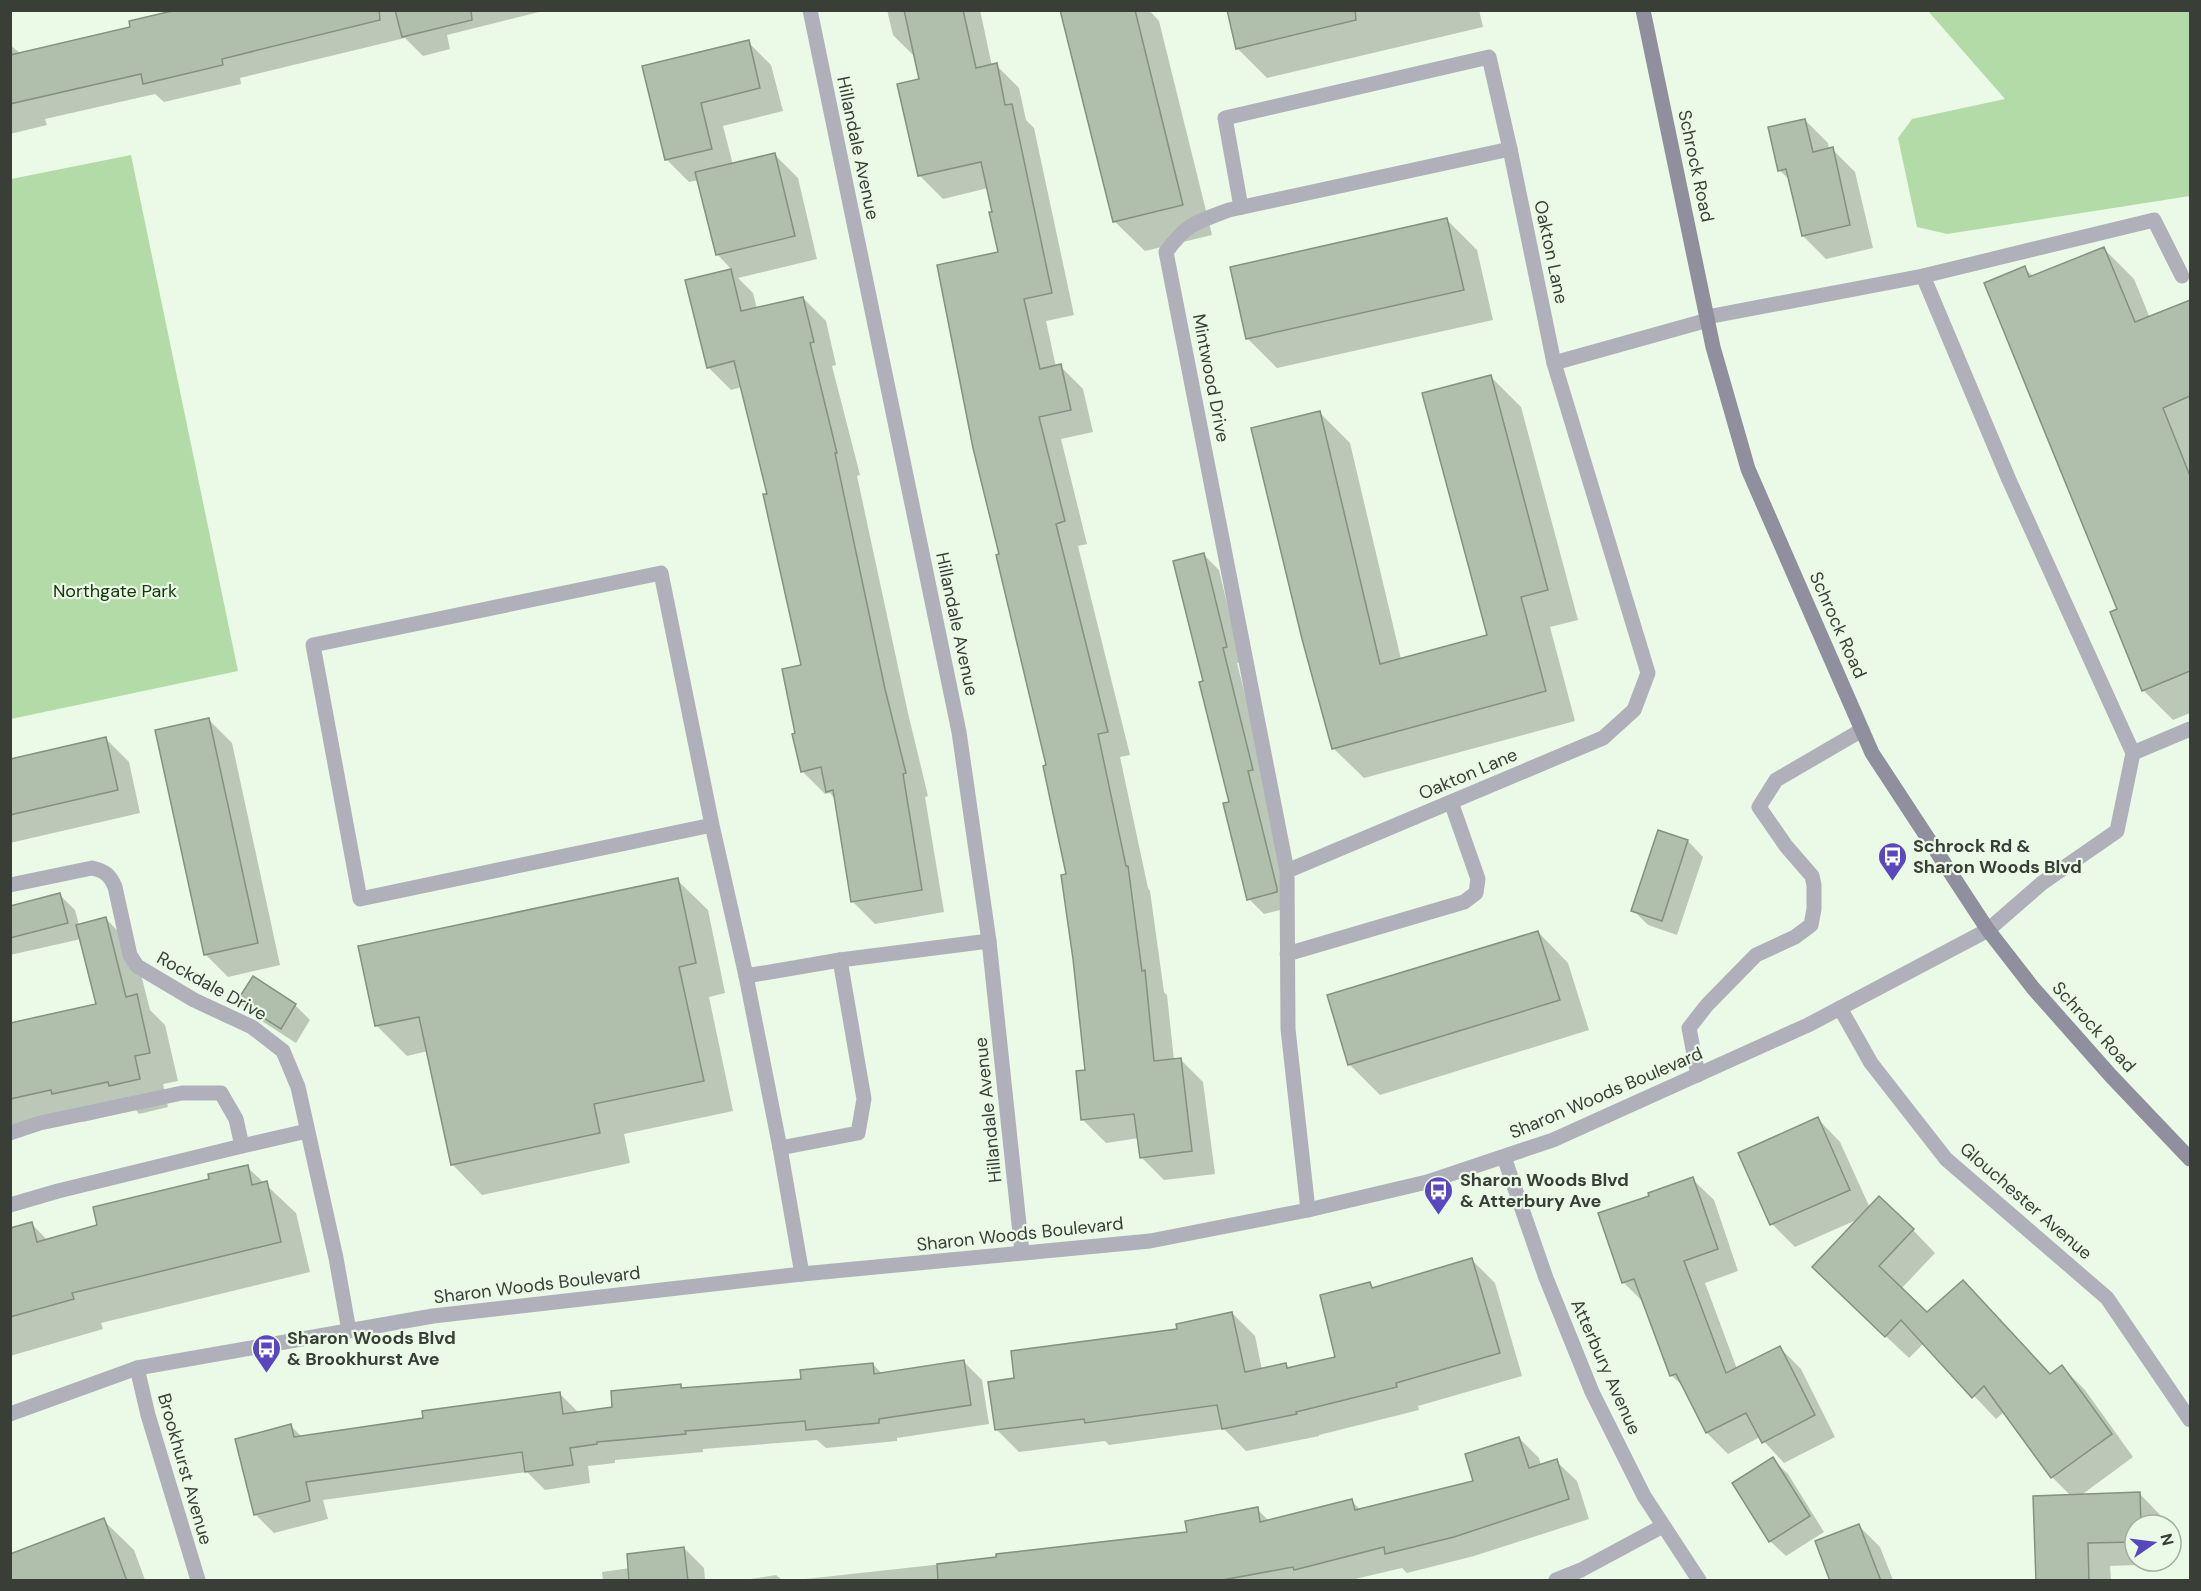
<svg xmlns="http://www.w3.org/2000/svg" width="2201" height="1591" viewBox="0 0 2201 1591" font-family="'DM Sans',sans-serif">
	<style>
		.green { fill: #b3dba8 }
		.shadow { fill: #0003 }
		.building { fill: #b0bfac; stroke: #83917f; stroke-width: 1.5 }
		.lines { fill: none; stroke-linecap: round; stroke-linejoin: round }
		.service { stroke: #b0b0ba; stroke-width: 15 }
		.minor { stroke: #b0b0ba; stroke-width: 15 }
		.tertiary { stroke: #b0b0ba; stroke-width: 15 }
		.secondary { stroke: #8f8f9d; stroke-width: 15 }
		.labels { text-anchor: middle; stroke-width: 4.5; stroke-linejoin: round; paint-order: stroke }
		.street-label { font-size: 18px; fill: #393f37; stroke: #eafae6 }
		.park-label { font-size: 18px; fill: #143608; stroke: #eafae6 }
		.poi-label { font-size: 18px; font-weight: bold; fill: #393f37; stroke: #eafae6; text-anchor: start }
	</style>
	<rect width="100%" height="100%" fill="#eafae6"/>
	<!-- green -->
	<g class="green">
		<path d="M1928,11H2190V196L1947,234L1917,227L1898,138L1912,119L2005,99Z"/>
		<path d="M131,155L238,671L11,719V179Z"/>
	</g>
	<!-- shadow -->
	<g class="shadow">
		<path d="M233,10H543V11L447,35L450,49L423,56L405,38L240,78L241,84L164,102L155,94L45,119L47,125L10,134V45L21,54Z"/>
		<path d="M887,10H980L992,66L996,65L1019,88L1026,120L1034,128L1074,315L1046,321L1056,367L1060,366L1083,389L1093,432L1061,439L1087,544L1078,546L1130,755L1120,757L1148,888L1150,891L1164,992L1167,995L1174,1060L1180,1059L1203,1082L1215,1174L1164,1180L1141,1157L1139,1138L1106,1143L1083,1120L1087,1071L1068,876L1048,766L1001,555L999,253L993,213L988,188L943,199L920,176V81L915,57L893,35Z"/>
		<path d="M1062,10H1149L1159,21L1212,235L1145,251L1114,221Z"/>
		<path d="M1228,10H1479L1483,27L1267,78L1237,48Z"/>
		<path d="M748,42L771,65L783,111L723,126L733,165L775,155L798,178L817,259L738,278L753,293L757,309L803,298L826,321L836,365L832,366L860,475L857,476L908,713L928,796L925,797L944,912L875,924L852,901L835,799L830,793L825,794L802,771L797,734L802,666L769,495L742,387L731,390L708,367L687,281L732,270L717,254L699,180L689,182L666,159L644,67Z"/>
		<path d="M1805,120L1828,143L1829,150L1832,149L1855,172L1873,248L1826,259L1803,236L1791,181L1779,170Z"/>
		<path d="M1447,220L1477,250L1493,320L1277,368L1247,338Z"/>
		<path d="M2104,249L2134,279L2150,318L2190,302V713L2173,720L2143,690L2119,610L2024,268L2034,277Z"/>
		<path d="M1491,377L1521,407L1578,620L1550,627L1575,721L1364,778L1333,748L1320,413L1350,443L1401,659L1489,636Z"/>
		<path d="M1204,555L1219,570L1241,662L1237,663L1268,785L1263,786L1292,907L1264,914L1249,899L1205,682Z"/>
		<path d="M209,720L232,743L280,965L228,977L205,954Z"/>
		<path d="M106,739L129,762L140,813L10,843V761Z"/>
		<path d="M1659,832L1688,841L1703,857L1677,935L1648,925L1633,910Z"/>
		<path d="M677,880L708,910L725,993L709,997L733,1111L624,1134L630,1163L482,1195L452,1164L428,1051L407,1056L377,1026Z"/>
		<path d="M60,895L75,910L79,925L106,919L134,947L150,1010L165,1025L178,1081L163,1084L168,1107L139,1114L136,1110L83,1122L79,1118L10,1135V1024L97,1005L81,939L10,955V907Z"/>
		<path d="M1538,932L1568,963L1589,1030L1380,1095L1350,1065L1329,996Z"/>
		<path d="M239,1001L295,1005L310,1020L296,1043L254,1016Z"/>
		<path d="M1818,1119L1840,1142L1870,1208L1913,1230L1935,1253L1901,1289L1927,1314L2050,1375L2062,1367L2085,1390L2133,1457L2080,1496L2140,1494L2162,1517L2163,1525H2135V1561H2164V1564L2110,1566L2111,1580H2037L2071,1496L2052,1477L2005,1411L1996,1419L1924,1343L1909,1358L1837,1290L1861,1218L1795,1247L1772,1224L1740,1154Z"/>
		<path d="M247,1167L296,1213L310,1272L101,1323L103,1329L10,1356V1230L32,1224L48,1241L99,1226Z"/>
		<path d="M1692,1179L1714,1200L1738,1271L1705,1283L1737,1369L1779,1347L1801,1369L1835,1437L1784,1463L1760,1437L1728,1454L1707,1433L1685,1388L1671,1375L1645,1304L1624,1283L1599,1214L1651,1197Z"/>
		<path d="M1472,1260L1495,1283L1522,1376L1418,1406L1419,1410L1319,1435V1436L1246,1451L1224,1429L1109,1445L1105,1441L1019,1452L996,1429L1016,1380L1232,1313L1255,1336L1262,1370L1286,1365L1290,1369L1336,1358L1370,1284L1375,1289Z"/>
		<path d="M963,1361L982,1380L989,1424L897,1438V1441L826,1448L817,1440L703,1449V1452L615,1460V1463L588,1466L590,1483L545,1490L527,1472L323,1500L328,1519L274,1533L255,1514L291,1426L302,1437L425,1420L559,1393L578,1412L614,1408L680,1386L684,1389L803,1380L873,1364L882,1374Z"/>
		<path d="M1519,1438L1539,1458L1541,1466L1556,1461L1577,1481L1589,1519L1474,1556L1407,1573L1402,1568L1351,1580H796L998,1558L1188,1533L1257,1509L1269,1521L1351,1501L1361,1510L1475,1482Z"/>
		<path d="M1772,1459L1788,1474L1824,1532L1786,1556L1770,1541Z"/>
		<path d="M103,1520L134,1550L145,1580H10Z"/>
		<path d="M1859,1526L1880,1547L1893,1580H1829H1832Z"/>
		<path d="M684,1548L704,1568L705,1580H603L602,1572L630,1568Z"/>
		<path d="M776,1575L782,1580H744Z"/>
	</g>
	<!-- building -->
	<g class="building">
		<path d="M176,10H379L380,20L222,59L223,65L143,84L141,74L10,104V55L130,27L129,21Z"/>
		<path d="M395,10H471L472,20L402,37Z"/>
		<path d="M904,10H963L976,68L997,63L1005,105L1012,104L1052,293L1024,299L1040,369L1061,364L1071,410L1039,417L1065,521L1056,524L1108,732L1098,734L1126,866H1128L1142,971L1145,970L1154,1061L1181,1058L1192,1151L1140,1158L1134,1114L1081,1120L1076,1071L1085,1070L1073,959L1061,875L1066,874L1043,766L1046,765L996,555L999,554L973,448L937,265L998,252L989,212H992L981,162L918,176L897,84L919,79Z"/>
		<path d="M1060,10H1135L1183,205L1113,222Z"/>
		<path d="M1227,10H1355L1356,20L1236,49Z"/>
		<path d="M749,40L760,88L701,103L712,149L665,160L642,66Z"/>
		<path d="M1805,119L1813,152L1833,147L1850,225L1802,236L1786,169L1778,171L1768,127Z"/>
		<path d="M775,153L795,236L716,255L695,172Z"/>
		<path d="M1447,218L1464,290L1246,339L1230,267Z"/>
		<path d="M2104,247L2135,322L2190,300V396L2163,408L2190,476V671L2142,691L2110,612L2117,609L1984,283L2025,266L2029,277Z"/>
		<path d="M731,269L741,311L803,297L814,342L810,343L837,453H835L885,689L906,773L903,774L922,890L851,902L833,790L826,792L821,767L801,772L792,734L795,733L782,669L801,665L763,494H767L734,361L707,368L685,280Z"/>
		<path d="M1491,375L1548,590L1521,597L1546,691L1332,749L1302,639L1251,428L1320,411L1380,664L1487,635L1422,393Z"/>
		<path d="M1204,553L1227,647L1223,648L1253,770L1248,771L1277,888V892L1247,900L1223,803L1229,802L1199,682L1203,681L1173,561Z"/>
		<path d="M209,718L258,943L204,955L155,730Z"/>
		<path d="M106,737L118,790L10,815V759Z"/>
		<path d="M1658,830L1688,840L1662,921L1631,911Z"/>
		<path d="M678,878L696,963L679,967L704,1081L594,1104L600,1133L451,1165L419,1017L375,1026L358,946Z"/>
		<path d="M60,893L68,923L10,938V906Z"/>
		<path d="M106,917L126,997L137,994L150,1053L135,1056L140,1079L109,1086L108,1082L52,1094L51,1090L10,1099V1023L96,1004L76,925Z"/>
		<path d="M1538,931L1560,1000L1348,1065L1327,995Z"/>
		<path d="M253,976L296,1004L281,1029L237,1001Z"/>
		<path d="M1818,1117L1850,1190L1770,1225L1738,1153Z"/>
		<path d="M248,1165L252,1185L267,1181L281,1242L72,1293L74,1299L10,1317V1228L32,1222L37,1242L97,1225L93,1207L209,1179L208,1174Z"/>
		<path d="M1693,1177L1718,1249L1684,1261L1726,1373L1780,1346L1815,1415L1762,1443L1746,1413L1706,1433L1676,1374L1670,1376L1634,1279L1622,1283L1598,1213L1649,1196L1648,1193Z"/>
		<path d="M1879,1196L1914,1229L1879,1266L1927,1312L1963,1280L2050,1374L2062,1365L2112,1434L2051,1478L1984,1386L1972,1398L1901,1320L1885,1337L1812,1267Z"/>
		<path d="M1472,1258L1500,1353L1396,1383L1397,1387L1296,1412L1297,1414L1222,1429L1217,1405L1085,1423L1084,1419L995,1430L988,1382L1014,1378L1011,1351L1177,1329L1176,1324L1232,1312L1245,1372L1286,1363L1287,1368L1335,1357L1320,1295L1370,1282L1372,1288Z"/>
		<path d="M964,1360L971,1405L879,1419V1423L806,1430L805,1421L685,1431L686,1434L597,1442V1444L570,1448L573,1465L525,1472L522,1452L306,1482L310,1501L254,1515L235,1439L291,1424L294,1437L423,1418L422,1411L560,1392L563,1414L612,1407L611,1391L681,1384V1388L801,1379L800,1370L873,1363L874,1374Z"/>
		<path d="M1519,1437L1529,1468L1557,1459L1569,1499L1454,1537L1385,1554L1384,1547L1294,1570L1293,1567L1217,1581H938L937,1564L996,1557V1554L1187,1532L1185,1521L1258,1507L1260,1522L1352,1499L1355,1510L1473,1481L1465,1454Z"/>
		<path d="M1773,1457L1810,1516L1769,1542L1732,1483Z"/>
		<path d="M2140,1492L2141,1525H2135V1542L2088,1543L2089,1581H2036L2033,1496Z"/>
		<path d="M104,1518L127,1581H10V1554Z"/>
		<path d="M1859,1524L1881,1581H1830L1815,1541Z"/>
		<path d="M684,1547L688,1581H629L627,1554Z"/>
	</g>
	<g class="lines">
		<!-- service -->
		<g class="service">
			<path d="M1241,207L1225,118L1489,57L1510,149"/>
			<path d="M1923,276L2154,220L2182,276"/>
			<path d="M1707,317L1923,276L2009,480L2133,753L2117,831L2042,883L1988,930"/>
			<path d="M2133,753L2190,729"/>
			<path d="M712,825L360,899L313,645L661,573L712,825L746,976L840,960L989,941"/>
			<path d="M1287,954L1464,902L1476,893L1478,879L1451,802"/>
			<path d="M746,976L780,1148"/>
			<path d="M1698,1075L1689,1028L1707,1005L1756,955L1795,937L1811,925L1814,909V885L1812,876L1786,846L1759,807L1776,780L1862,730"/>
			<path d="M10,1133L40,1123L182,1093H221L236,1119L242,1146L307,1131"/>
			<path d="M10,1205L58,1191L242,1146"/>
			<path d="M802,1274L780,1148L858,1133L864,1099L840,960"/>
		</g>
		<!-- minor -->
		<g class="minor">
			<path d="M810,10L959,732L989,941L1022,1252"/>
			<path d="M1554,363L1708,320"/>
			<path d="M1287,871L1603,738L1634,710L1648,673L1554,363L1510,149L1229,210C1197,222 1187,223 1166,252L1287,871L1288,1029L1308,1210"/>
			<path d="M10,885L92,868C105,871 110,875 115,887L130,955L137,966L194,1000L252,1027L283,1051L298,1087L336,1258L349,1331"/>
			<path d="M1840,1008L1871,1063L1946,1159L2107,1298L2190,1420"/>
			<path d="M1504,1157L1546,1278L1592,1392L1644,1496L1699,1580"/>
			<path d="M137,1368L148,1415L198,1580"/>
			<path d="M1556,1580L1581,1570L1663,1526"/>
		</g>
		<!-- tertiary -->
		<path class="tertiary" d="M10,1414L137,1368L433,1316L802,1274L1150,1241L1308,1210L1427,1182L1553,1140L1808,1025L1988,930"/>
		<!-- secondary -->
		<path class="secondary" d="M1643,10L1713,347L1748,469L1872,753L1988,930L2033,988L2111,1076L2190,1159"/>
	</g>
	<!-- icons -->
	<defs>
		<symbol id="bus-pin" viewBox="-11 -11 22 30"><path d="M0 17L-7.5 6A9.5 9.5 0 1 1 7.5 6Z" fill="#5847bf" stroke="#eafae6"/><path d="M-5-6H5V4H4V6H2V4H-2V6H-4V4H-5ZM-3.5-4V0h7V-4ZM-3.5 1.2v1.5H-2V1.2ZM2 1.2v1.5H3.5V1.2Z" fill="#fff"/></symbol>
	</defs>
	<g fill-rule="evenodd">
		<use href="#bus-pin" x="1876" y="840" width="33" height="45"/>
		<use href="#bus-pin" x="1422" y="1174" width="33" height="45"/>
		<use href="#bus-pin" x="250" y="1332" width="33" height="45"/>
	</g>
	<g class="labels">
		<!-- street labels -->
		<g class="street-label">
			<text transform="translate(858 148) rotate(78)" y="6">Hillandale Avenue</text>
			<text transform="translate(1696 166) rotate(78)" y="6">Schrock Road</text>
			<text transform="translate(1551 252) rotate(78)" y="6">Oakton Lane</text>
			<text transform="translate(1211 378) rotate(79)" y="6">Mintwood Drive</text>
			<text transform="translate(957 624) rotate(78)" y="6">Hillandale Avenue</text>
			<text transform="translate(1838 625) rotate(66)" y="6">Schrock Road</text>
			<text transform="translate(1468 774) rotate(-23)" y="6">Oakton Lane</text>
			<text transform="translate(212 986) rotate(29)" y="6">Rockdale Drive</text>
			<text transform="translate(2094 1027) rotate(48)" y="6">Schrock Road</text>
			<text transform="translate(1606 1093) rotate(-23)" y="6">Sharon Woods Boulevard</text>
			<text transform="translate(988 1110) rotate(-96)" y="6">Hillandale Avenue</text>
			<text transform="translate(2026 1201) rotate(41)" y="6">Glouchester Avenue</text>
			<text transform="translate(1020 1234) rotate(-6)" y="6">Sharon Woods Boulevard</text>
			<text transform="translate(537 1285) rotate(-7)" y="6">Sharon Woods Boulevard</text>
			<text transform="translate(1606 1367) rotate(66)" y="6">Atterbury Avenue</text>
			<text transform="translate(185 1469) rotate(74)" y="6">Brookhurst Avenue</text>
		</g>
		<!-- park labels -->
		<g class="park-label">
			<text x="115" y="597">Northgate Park</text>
		</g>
		<!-- poi labels -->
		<g class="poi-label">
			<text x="1913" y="852">Schrock Rd &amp;<tspan x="1913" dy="21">Sharon Woods Blvd</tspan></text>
			<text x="1460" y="1186">Sharon Woods Blvd<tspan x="1460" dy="21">&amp; Atterbury Ave</tspan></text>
			<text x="287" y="1344">Sharon Woods Blvd<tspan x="287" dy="21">&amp; Brookhurst Ave</tspan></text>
		</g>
	</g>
	<!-- border -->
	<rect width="2201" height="1591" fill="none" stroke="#393f37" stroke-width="24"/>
	<!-- north arrow -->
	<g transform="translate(2153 1543) rotate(76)"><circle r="28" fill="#eafae6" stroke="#a3afa0" stroke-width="1.5"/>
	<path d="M0-4.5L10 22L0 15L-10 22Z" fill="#5847bf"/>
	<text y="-9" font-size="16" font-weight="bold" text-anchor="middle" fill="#393f37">N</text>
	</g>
</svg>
